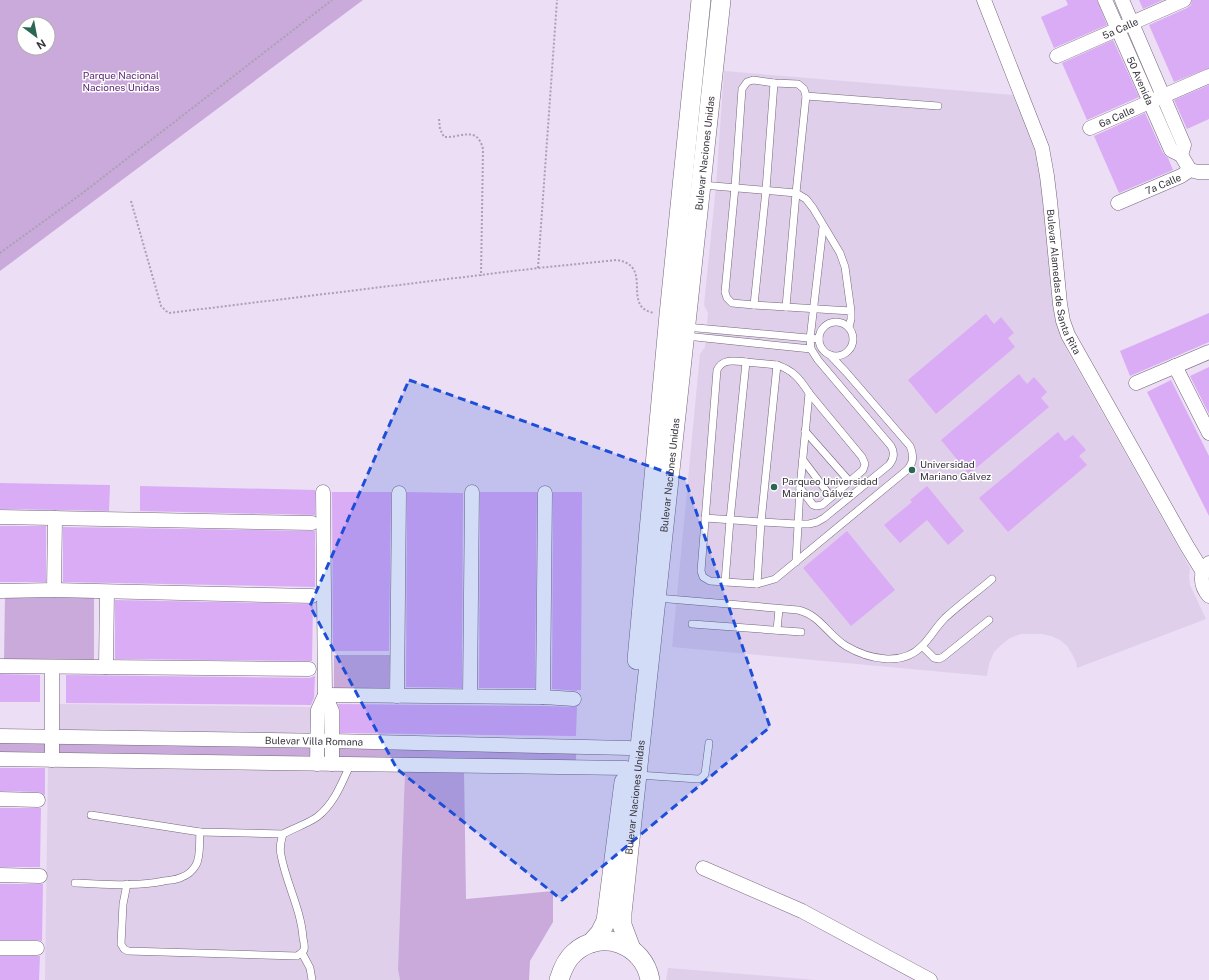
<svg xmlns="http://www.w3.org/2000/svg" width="1209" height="980" viewBox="0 0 1209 980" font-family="'Public Sans',sans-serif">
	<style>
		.built { fill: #dfcfea }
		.green { fill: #c9aadb; fill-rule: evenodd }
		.building { fill: #dbacf6 }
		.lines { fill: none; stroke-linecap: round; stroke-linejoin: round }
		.service-casing { stroke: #73677a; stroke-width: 8 }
		.minor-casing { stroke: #73677a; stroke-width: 15 }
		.secondary-casing { stroke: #73677a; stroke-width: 20 }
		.path { stroke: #aba1b2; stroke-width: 2; stroke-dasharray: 2 2; stroke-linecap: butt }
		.service { stroke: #fff; stroke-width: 7 }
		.minor { stroke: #fff; stroke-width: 14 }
		.secondary { stroke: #fff; stroke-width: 19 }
		.marked { fill: #1d4ed8; fill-opacity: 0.2; stroke: #1d4ed8; stroke-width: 3; stroke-dasharray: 8 5; stroke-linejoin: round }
		.poi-dot { fill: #2b6853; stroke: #fff; stroke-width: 1.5 }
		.labels { text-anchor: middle; stroke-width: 3; stroke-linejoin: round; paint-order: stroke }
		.street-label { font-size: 10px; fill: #39343d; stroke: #fff }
		.park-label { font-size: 10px; fill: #5c2277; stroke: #fff }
		.poi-label { font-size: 10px; fill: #39343d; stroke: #fff; text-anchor: start }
	</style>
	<rect width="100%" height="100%" fill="#ecdef4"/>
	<!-- built -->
	<g class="built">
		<path d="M724,71L1013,95L1038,159L1058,326L1062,339L1068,352L1190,568L1189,576L1190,585L1206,619L1077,668L1076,662L1072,654L1067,646L1060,640L1051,636L1042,634H1021L1010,638L1001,645L994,652L989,664L987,676L672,647L700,354L705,347L708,313L704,305L716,186Z"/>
		<path d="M59,704L315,707V741L58,737Z"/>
		<path d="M48,767L405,770L398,969L400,980H45Z"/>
		<path d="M668,968L816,980H666Z"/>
	</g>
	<!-- green -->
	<g class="green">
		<path d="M0,0H363L0,271ZM24,24H48V48H24Z"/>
		<path d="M5,596H94V664L4,663Z"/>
		<path d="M334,655H390L389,689H334Z"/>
		<path d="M0,736L577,747L575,768L0,759Z"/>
		<path d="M405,770H464L466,899L553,891V922L530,961L529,980H400L398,969Z"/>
	</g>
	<!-- building -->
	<g class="building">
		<path d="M1066,0H1097L1107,25L1054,48L1041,17L1068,5Z"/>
		<path d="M1139,0H1163L1143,9Z"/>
		<path d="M1192,0H1209V68L1174,82L1149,25L1187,8L1191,5Z"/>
		<path d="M1113,40L1139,97L1087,120L1062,63Z"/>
		<path d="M1209,85V119L1187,129L1174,100Z"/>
		<path d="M1145,113L1163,153L1168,158L1173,170L1119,193L1094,136Z"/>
		<path d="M1209,313V342L1130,376L1120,351Z"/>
		<path d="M986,314L994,324L1001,317L1014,333L1008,338L1015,347L936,414L908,380Z"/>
		<path d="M1209,367V414L1190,376Z"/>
		<path d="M1019,374L1027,384L1034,377L1047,392L1041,398L1049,407L969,474L941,440Z"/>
		<path d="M1171,380L1209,456V516L1147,392Z"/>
		<path d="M1058,432L1065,441L1073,435L1086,450L1079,456L1087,465L1008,532L979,498Z"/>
		<path d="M0,483L110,485L109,511L0,509Z"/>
		<path d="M140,486L315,490V515L140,511Z"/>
		<path d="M927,486L964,531L948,545L927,520L900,543L884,525L912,502L910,500Z"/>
		<path d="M332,492H391L389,651H333Z"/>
		<path d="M407,492L463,493L462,688L406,687Z"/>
		<path d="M480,492H537L535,688H479Z"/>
		<path d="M553,492H582L581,690H577V691L552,689Z"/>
		<rect x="0" y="526" width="46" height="56"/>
		<path d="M63,527L315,531V587L63,582Z"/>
		<path d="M847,531L895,590L851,626L803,568Z"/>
		<path d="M115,600L313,604L312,661L115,659Z"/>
		<path d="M0,674L40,675V702H0Z"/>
		<path d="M66,675L309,678L315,676L314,698L311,705L66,703Z"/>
		<path d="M338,704L543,706L577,707L576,736L340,733V711Z"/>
		<path d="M0,768H45V795L38,792L0,791Z"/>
		<path d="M0,808H41L40,867H0Z"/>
		<path d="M0,884H43L42,941L37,940H0Z"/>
		<path d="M0,956H40L39,980H0Z"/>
	</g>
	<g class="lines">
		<defs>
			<g id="service">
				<path d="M806,96L938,106"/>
				<path d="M702,185L796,193L786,307"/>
				<path d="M754,305L766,190L774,83"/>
				<circle cx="836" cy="339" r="17"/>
				<path d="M686,327L819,339"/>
				<path d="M849,327L851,319V311L845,267L840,253L813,208L806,199L796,193L806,96L804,89L798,84L774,83L753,80L747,82L742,89L735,187L725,292L727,298L732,303L754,305L851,311"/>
				<path d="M686,336L811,349"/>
				<path d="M746,362C735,361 723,358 717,370L701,571L703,577L710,581L757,584L775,579L907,470C914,463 914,455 910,446L846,372L830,355"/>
				<path d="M805,431L850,482"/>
				<path d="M803,460L831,497"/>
				<path d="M800,488L813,505L816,506L822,505L863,470L865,464L862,457L809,393"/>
				<path d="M705,518L761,522L797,524H809L817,522L824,518L889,465C894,459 895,453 891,446L818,360L811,349L810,339L823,227"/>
				<path d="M725,582L730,520L746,362L777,365"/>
				<path d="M757,584L761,522L777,365C793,370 800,379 809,393L800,488L796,562"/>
				<path d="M657,598L798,610C820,615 828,635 846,646C868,659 902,667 922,646C930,638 936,627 945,618C960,604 977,592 992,579"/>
				<path d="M692,624L801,632"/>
				<path d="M777,630L779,609"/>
				<path d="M922,646L934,658L939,659L943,657L989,620"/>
				<path d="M638,775L698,779L701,778L705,774L709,743"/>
				<path d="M91,815L200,832L283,834"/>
				<path d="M75,883C105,884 135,887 164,881C170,880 177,880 182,877C188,875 193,870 196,865C201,856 199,842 200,832"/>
				<path d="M127,884L123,904L121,944L124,949L128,951L297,956C300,954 302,953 304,950C305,946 304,942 303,938C301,909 286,883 281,855C279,847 281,841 283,834C294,828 307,824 317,817C334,804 342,783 350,765"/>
				<path d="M302,953L310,968L312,980"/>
			</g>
			<g id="minor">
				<path id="s1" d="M984,0L1042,148L1047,176L1050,201L1060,304L1063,321L1068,335L1187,546L1203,572"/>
				<path id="s2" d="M1105,0L1171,150L1181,155L1190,170"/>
				<path d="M1122,0L1184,145L1181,155"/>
				<path id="s3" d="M1057,56L1184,0"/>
				<path id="s4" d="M1090,128L1209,76"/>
				<path id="s5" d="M1118,203L1181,176L1190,170L1198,172H1209"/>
				<path d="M1175,366L1209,433"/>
				<path d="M1136,383L1209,352"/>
				<path d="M0,517L312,523"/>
				<path d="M1209,563C1199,572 1200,586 1209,596"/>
				<path d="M54,590L55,518"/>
				<path d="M0,591L54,590L312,596"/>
				<path d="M0,666L309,669"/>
				<path d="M52,667V760"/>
				<path d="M106,667L107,592"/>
				<path d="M325,695L543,697L574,699"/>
				<path d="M325,695L332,711V764"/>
				<path d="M397,696L399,493"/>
				<path d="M470,696L472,492"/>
				<path d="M543,697L545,493"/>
				<path id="s6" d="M0,736L332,741L629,748"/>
				<path d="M0,759L626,768"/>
				<path d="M317,764L318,710L325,695L323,492"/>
				<path d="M0,799L38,800"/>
				<path d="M703,868L802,911L930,980"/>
				<path d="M0,875L40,876"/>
				<path d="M0,948H37"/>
			</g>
			<g id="secondary">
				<path d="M637,660L669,315L701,0"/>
				<path d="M591,943L600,933L606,921L624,782"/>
				<path id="s7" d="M631,949L622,925V913L721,0"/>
				<path d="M559,980C562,970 566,960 574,953C601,928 644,944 650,980"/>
			</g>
		</defs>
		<!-- service casing -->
		<use href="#service" class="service-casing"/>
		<!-- minor casing -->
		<use href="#minor" class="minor-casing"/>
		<!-- secondary casing -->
		<use href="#secondary" class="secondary-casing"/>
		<!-- path -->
		<g class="path">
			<path d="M439,119L440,129L444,137C461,138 477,125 483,149L481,276"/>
			<path d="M131,201L161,306L166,311L169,313L538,268L617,260C647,265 631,291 641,306C644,310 649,312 654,313"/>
			<path d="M0,253L80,195L332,0"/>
			<path d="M538,268L557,0"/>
		</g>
		<!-- service -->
		<use href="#service" class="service"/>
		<!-- minor -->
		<use href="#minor" class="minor"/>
		<!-- secondary -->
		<use href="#secondary" class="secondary"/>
	</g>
	<!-- marked area -->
	<path class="marked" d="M409,380L685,479L770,727L562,900L397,769L310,606Z"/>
	<!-- markers -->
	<g class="poi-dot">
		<circle cx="912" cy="470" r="4"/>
		<circle cx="774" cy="487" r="4"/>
	</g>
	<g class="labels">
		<!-- street labels -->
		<g class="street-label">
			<text dy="4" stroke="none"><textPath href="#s3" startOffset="69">5a Calle</textPath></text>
			<text dy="4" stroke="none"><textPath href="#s2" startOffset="88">50 Avenida</textPath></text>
			<text dy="4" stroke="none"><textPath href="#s4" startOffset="29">6a Calle</textPath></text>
			<text dy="4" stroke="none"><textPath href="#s7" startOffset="802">Bulevar Naciones Unidas</textPath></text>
			<text dy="4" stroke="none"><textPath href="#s5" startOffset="49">7a Calle</textPath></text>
			<text dy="4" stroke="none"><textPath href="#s1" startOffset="295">Bulevar Alamedas de Santa Rita</textPath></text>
			<text dy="4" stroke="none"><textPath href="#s7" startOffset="478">Bulevar Naciones Unidas</textPath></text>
			<text dy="4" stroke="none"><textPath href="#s6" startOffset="314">Bulevar Villa Romana</textPath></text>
			<text dy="4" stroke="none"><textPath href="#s7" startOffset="154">Bulevar Naciones Unidas</textPath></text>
		</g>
		<!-- park labels -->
		<g class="park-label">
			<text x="121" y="79">Parque Nacional<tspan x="121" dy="12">Naciones Unidas</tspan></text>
		</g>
		<!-- poi labels -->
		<g class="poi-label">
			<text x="920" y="468">Universidad<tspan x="920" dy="12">Mariano Gálvez</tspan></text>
			<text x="782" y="485">Parqueo Universidad<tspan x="782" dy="12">Mariano Gálvez</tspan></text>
		</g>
	</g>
	<!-- north arrow -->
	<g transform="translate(36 36) rotate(148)"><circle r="19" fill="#ffffff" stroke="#b0aeb1"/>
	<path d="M0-3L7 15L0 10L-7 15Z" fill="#2b6853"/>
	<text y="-6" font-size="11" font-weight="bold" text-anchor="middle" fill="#39343d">N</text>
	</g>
</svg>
